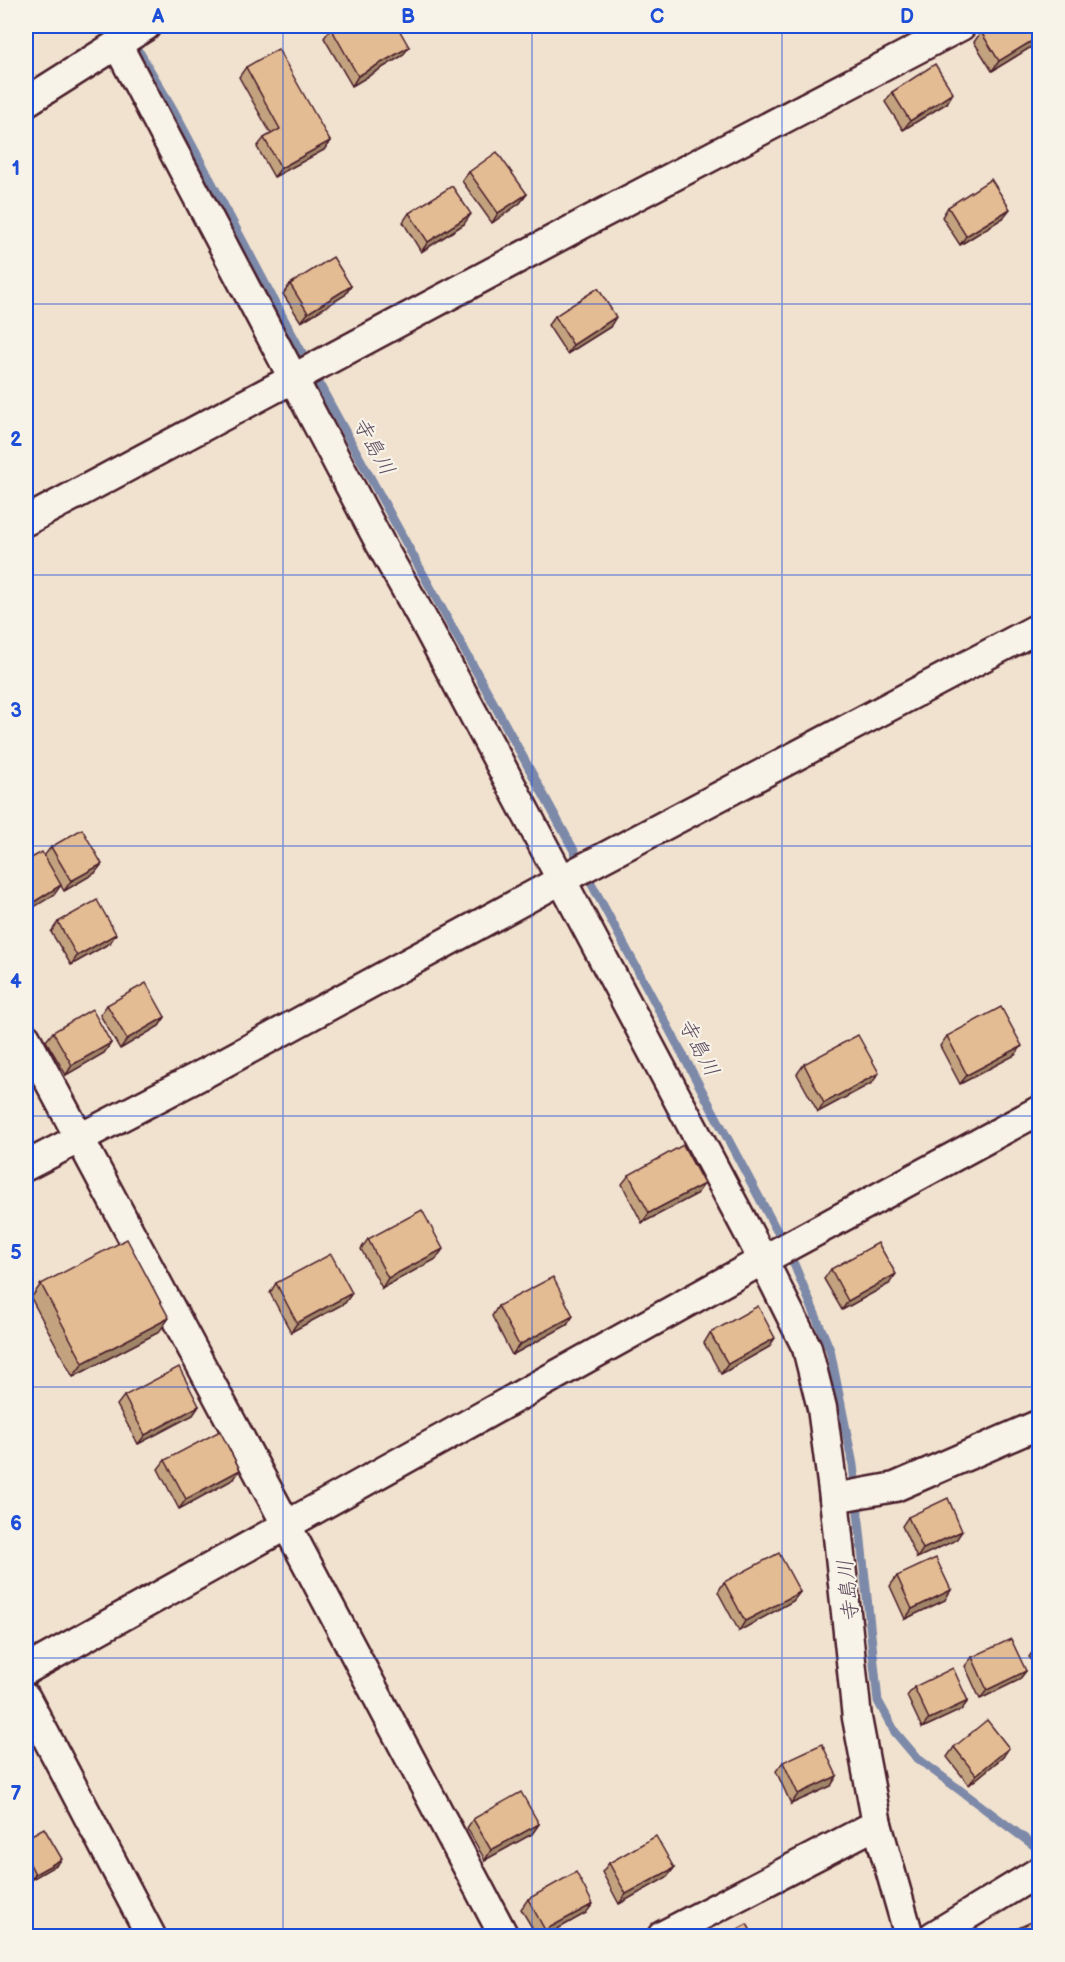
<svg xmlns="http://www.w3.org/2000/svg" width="1065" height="1962" viewBox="0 0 1065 1962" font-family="'Balsamiq Sans','Klee One',sans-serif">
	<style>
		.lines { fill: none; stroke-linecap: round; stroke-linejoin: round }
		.stream { stroke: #7d89a8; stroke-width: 9 }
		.street-casing { stroke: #4a1f2b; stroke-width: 33 }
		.street { stroke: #f7f3e8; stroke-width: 28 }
		.wall { fill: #c3a27f; stroke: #4a1f2b; stroke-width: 1.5 }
		.shaded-wall { fill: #9f8468; stroke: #4a1f2b; stroke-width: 1.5 }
		.building { fill: #e3bc94; stroke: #4a1f2b; stroke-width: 1.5 }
		.grid { fill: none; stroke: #1d4ed8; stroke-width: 1.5; stroke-opacity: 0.55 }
		.labels { text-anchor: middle; stroke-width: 4.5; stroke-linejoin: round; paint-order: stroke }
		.water-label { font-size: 21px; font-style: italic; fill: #5f4b5f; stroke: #f7f3e8 }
		.neatline { fill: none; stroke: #1d4ed8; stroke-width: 2 }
		.grid-label { font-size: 20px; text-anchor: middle; font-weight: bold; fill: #1d4ed8 }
	</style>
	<rect width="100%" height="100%" fill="#f1e2cf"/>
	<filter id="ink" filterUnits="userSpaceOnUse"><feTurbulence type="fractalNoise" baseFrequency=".0167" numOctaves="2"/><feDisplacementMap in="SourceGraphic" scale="12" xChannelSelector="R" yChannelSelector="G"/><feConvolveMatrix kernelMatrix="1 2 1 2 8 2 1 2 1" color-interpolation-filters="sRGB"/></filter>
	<g filter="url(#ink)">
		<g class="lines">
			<!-- stream -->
			<g class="stream">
				<path d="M140,53L174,111L287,325L577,856"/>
				<path d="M589,879L777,1231"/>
				<path d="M794,1264L830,1350L853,1465L878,1701L895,1732L917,1758L1040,1850"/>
			</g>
			<defs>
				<g id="street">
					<path d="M117,44L381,545L430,632L763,1260L807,1348L822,1408L834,1498L857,1718L877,1824L909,1936"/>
					<path d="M26,102L146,26"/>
					<path d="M26,521L590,220L961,26"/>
					<path d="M26,1038L286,1524L504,1936"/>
					<path d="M26,1166L207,1072L561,880L1040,627"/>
					<path d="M834,1498L895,1487L1040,1424"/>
					<path d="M26,1670L763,1260L1040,1110"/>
					<path d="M26,1698L151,1936"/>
					<path d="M662,1936L877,1824"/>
					<path d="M933,1936L1040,1871"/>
				</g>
			</defs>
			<!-- street casing -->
			<use href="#street" class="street-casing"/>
			<!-- street -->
			<use href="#street" class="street"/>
		</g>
		<!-- wall -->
		<g class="wall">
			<path d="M331,28L409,47L402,56L352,86L324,38Z"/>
			<path d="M981,32L1036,44L992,71L974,42Z"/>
			<path d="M246,67L330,141L324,150L274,177L257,147L264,138L271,134L239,77Z"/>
			<path d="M892,92L947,103L903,130L885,102Z"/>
			<path d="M469,172L527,194L520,203L492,223L462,181Z"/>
			<path d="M948,207L1003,218L960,245L942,217Z"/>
			<path d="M409,213L464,224L421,252L403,222Z"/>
			<path d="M290,284L351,286L345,295L301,322L283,294Z"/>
			<path d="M555,316L610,327L567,354L548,325Z"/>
			<path d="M51,847L95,873L64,891L44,856Z"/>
			<path d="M58,922L110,943L71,965L51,932Z"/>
			<path d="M107,1005L165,1017L159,1026L120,1049L100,1015Z"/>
			<path d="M53,1032L111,1043L104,1053L66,1075L46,1041Z"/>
			<path d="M947,1036L1015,1055L960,1084L940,1046Z"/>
			<path d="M804,1064L872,1083L818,1112L797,1074Z"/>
			<path d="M629,1175L697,1194L642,1223L622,1184Z"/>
			<path d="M368,1239L436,1259L382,1288L361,1249Z"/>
			<path d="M831,1269L889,1284L842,1310L824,1279Z"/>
			<path d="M276,1283L352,1293L345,1303L291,1332L270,1293Z"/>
			<path d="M41,1284L159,1332L73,1377L31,1298Z"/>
			<path d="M498,1306L567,1325L512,1355L492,1316Z"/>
			<path d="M710,1333L769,1347L721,1374L704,1343Z"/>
			<path d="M124,1396L199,1406L193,1415L138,1444L117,1405Z"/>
			<path d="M165,1460L234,1479L179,1509L158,1469Z"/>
			<path d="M908,1517L962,1531L956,1540L917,1558L902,1526Z"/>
			<path d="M897,1576L945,1600L905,1619L890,1586Z"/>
			<path d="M724,1582L800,1592L793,1601L739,1631L718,1592Z"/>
			<path d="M1040,1644V1669L1029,1657L1036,1647Z"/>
			<path d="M972,1657L1026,1671L1019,1680L980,1699L965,1666Z"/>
			<path d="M914,1687L968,1701L961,1710L922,1728L907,1696Z"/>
			<path d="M954,1747L1003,1757L969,1785L947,1757Z"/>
			<path d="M783,1762L831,1786L791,1804L776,1771Z"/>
			<path d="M473,1819L539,1824L532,1834L485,1860L467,1828Z"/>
			<path d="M26,1838L58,1864L32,1879L26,1867Z"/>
			<path d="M609,1863L674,1868L667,1877L619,1904L602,1872Z"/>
			<path d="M528,1899L586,1913L545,1936H537L521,1909Z"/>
		</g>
		<!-- shaded-wall -->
		<g class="shaded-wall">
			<path d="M1040,36V38L1036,44L992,71L999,61Z"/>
			<path d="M409,47L402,56L352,86L358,76Z"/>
			<path d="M953,93L947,103L903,130L910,121Z"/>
			<path d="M330,141L324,150L274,177L281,168Z"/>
			<path d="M527,194L520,203L492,223L498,213Z"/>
			<path d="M1010,209L1003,218L960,245L966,236Z"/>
			<path d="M471,214L464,224L421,252L428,242Z"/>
			<path d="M351,286L345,295L301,322L308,313Z"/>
			<path d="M616,317L610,327L567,354L573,345Z"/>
			<path d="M102,864L95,873L64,891L71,881Z"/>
			<path d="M61,885L54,895L26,912V907Z"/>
			<path d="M116,934L110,943L71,965L77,956Z"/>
			<path d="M165,1017L159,1026L120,1049L127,1039Z"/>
			<path d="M111,1043L104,1053L66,1075L72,1065Z"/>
			<path d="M1022,1046L1015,1055L960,1084L967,1075Z"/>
			<path d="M879,1073L872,1083L818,1112L824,1103Z"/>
			<path d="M32,1089L26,1098V1093Z"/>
			<path d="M704,1184L697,1194L642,1223L649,1213Z"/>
			<path d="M443,1249L436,1259L382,1288L388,1278Z"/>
			<path d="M896,1274L889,1284L842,1310L848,1301Z"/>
			<path d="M352,1293L345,1303L291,1332L297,1323Z"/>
			<path d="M573,1316L567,1325L512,1355L519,1345Z"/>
			<path d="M169,1318L159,1332L73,1377L83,1363Z"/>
			<path d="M775,1338L769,1347L721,1374L728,1364Z"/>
			<path d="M199,1406L193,1415L138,1444L145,1435Z"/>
			<path d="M240,1470L234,1479L179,1509L186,1499Z"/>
			<path d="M962,1531L956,1540L917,1558L923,1549Z"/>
			<path d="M951,1590L945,1600L905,1619L912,1609Z"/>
			<path d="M800,1592L793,1601L739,1631L745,1621Z"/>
			<path d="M1026,1671L1019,1680L980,1699L987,1690Z"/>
			<path d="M968,1701L961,1710L922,1728L929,1719Z"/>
			<path d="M1009,1748L1003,1757L969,1785L976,1775Z"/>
			<path d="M837,1776L831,1786L791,1804L798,1794Z"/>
			<path d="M539,1824L532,1834L485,1860L491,1850Z"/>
			<path d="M62,1859L58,1864L32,1879L35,1874Z"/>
			<path d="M674,1868L667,1877L619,1904L626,1894Z"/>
			<path d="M593,1904L586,1913L545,1936H541L545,1930Z"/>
		</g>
		<!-- building -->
		<g class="building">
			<path d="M335,26H397L409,47L358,76L331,28Z"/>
			<path d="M992,26H1037L1040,30V36L999,61L981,32Z"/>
			<path d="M278,49L330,141L281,168L264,138L280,129L246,67Z"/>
			<path d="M935,64L953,93L910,121L892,92Z"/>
			<path d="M497,152L527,194L498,213L469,172Z"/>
			<path d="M991,179L1010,209L966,236L948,207Z"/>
			<path d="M452,186L471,214L428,242L409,213Z"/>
			<path d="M333,257L351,286L308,313L290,284Z"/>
			<path d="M598,288L616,317L573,345L555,316Z"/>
			<path d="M82,829L102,864L71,881L51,847Z"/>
			<path d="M42,852L61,885L26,907V861Z"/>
			<path d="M97,900L116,934L77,956L58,922Z"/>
			<path d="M146,983L165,1017L127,1039L107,1005Z"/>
			<path d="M1001,1007L1022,1046L967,1075L947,1036Z"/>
			<path d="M92,1009L111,1043L72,1065L53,1032Z"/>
			<path d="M858,1035L879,1073L824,1103L804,1064Z"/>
			<path d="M26,1077L32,1089L26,1093Z"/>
			<path d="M683,1145L704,1184L649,1213L629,1175Z"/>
			<path d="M422,1210L443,1249L388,1278L368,1239Z"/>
			<path d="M127,1239L169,1318L83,1363L41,1284Z"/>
			<path d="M878,1243L896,1274L848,1301L831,1269Z"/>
			<path d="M331,1254L352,1293L297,1323L276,1283Z"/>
			<path d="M553,1277L573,1316L519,1345L498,1306Z"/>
			<path d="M758,1306L775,1338L728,1364L710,1333Z"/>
			<path d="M179,1367L199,1406L145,1435L124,1396Z"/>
			<path d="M220,1431L240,1470L186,1499L165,1460Z"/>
			<path d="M948,1498L962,1531L923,1549L908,1517Z"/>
			<path d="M779,1553L800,1592L745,1621L724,1582Z"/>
			<path d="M936,1558L951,1590L912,1609L897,1576Z"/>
			<path d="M1011,1639L1026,1671L987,1690L972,1657Z"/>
			<path d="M953,1668L968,1701L929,1719L914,1687Z"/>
			<path d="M987,1720L1009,1748L976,1775L954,1747Z"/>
			<path d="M822,1744L837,1776L798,1794L783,1762Z"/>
			<path d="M521,1792L539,1824L491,1850L473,1819Z"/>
			<path d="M44,1828L62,1859L35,1874L26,1856V1838Z"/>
			<path d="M656,1836L674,1868L626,1894L609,1863Z"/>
			<path d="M576,1872L593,1904L545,1930L528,1899Z"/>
			<path d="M1040,1918V1936H1001Z"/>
			<path d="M747,1924L754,1936H725Z"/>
		</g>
	</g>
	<!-- grid -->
	<path class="grid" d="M283,26V1936M532,26V1936M782,26V1936M26,304H1040M26,575H1040M26,846H1040M26,1116H1040M26,1387H1040M26,1658H1040"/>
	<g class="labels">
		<!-- water labels -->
		<g class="water-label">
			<text transform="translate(374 446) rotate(61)" y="7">寺島川</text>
			<text transform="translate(699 1047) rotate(62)" y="7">寺島川</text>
			<text transform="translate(848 1591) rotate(-96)" y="7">寺島川</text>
		</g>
	</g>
	<!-- margin -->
	<rect width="1065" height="1962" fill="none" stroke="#f7f3e8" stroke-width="66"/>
	<rect x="33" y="33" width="999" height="1896" class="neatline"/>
	<g class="grid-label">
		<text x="158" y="23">A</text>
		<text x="408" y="23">B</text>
		<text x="657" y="23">C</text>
		<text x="907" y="23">D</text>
		<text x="16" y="175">1</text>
		<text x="16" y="446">2</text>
		<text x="16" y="717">3</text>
		<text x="16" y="988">4</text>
		<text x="16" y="1259">5</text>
		<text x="16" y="1530">6</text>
		<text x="16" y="1800">7</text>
	</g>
</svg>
